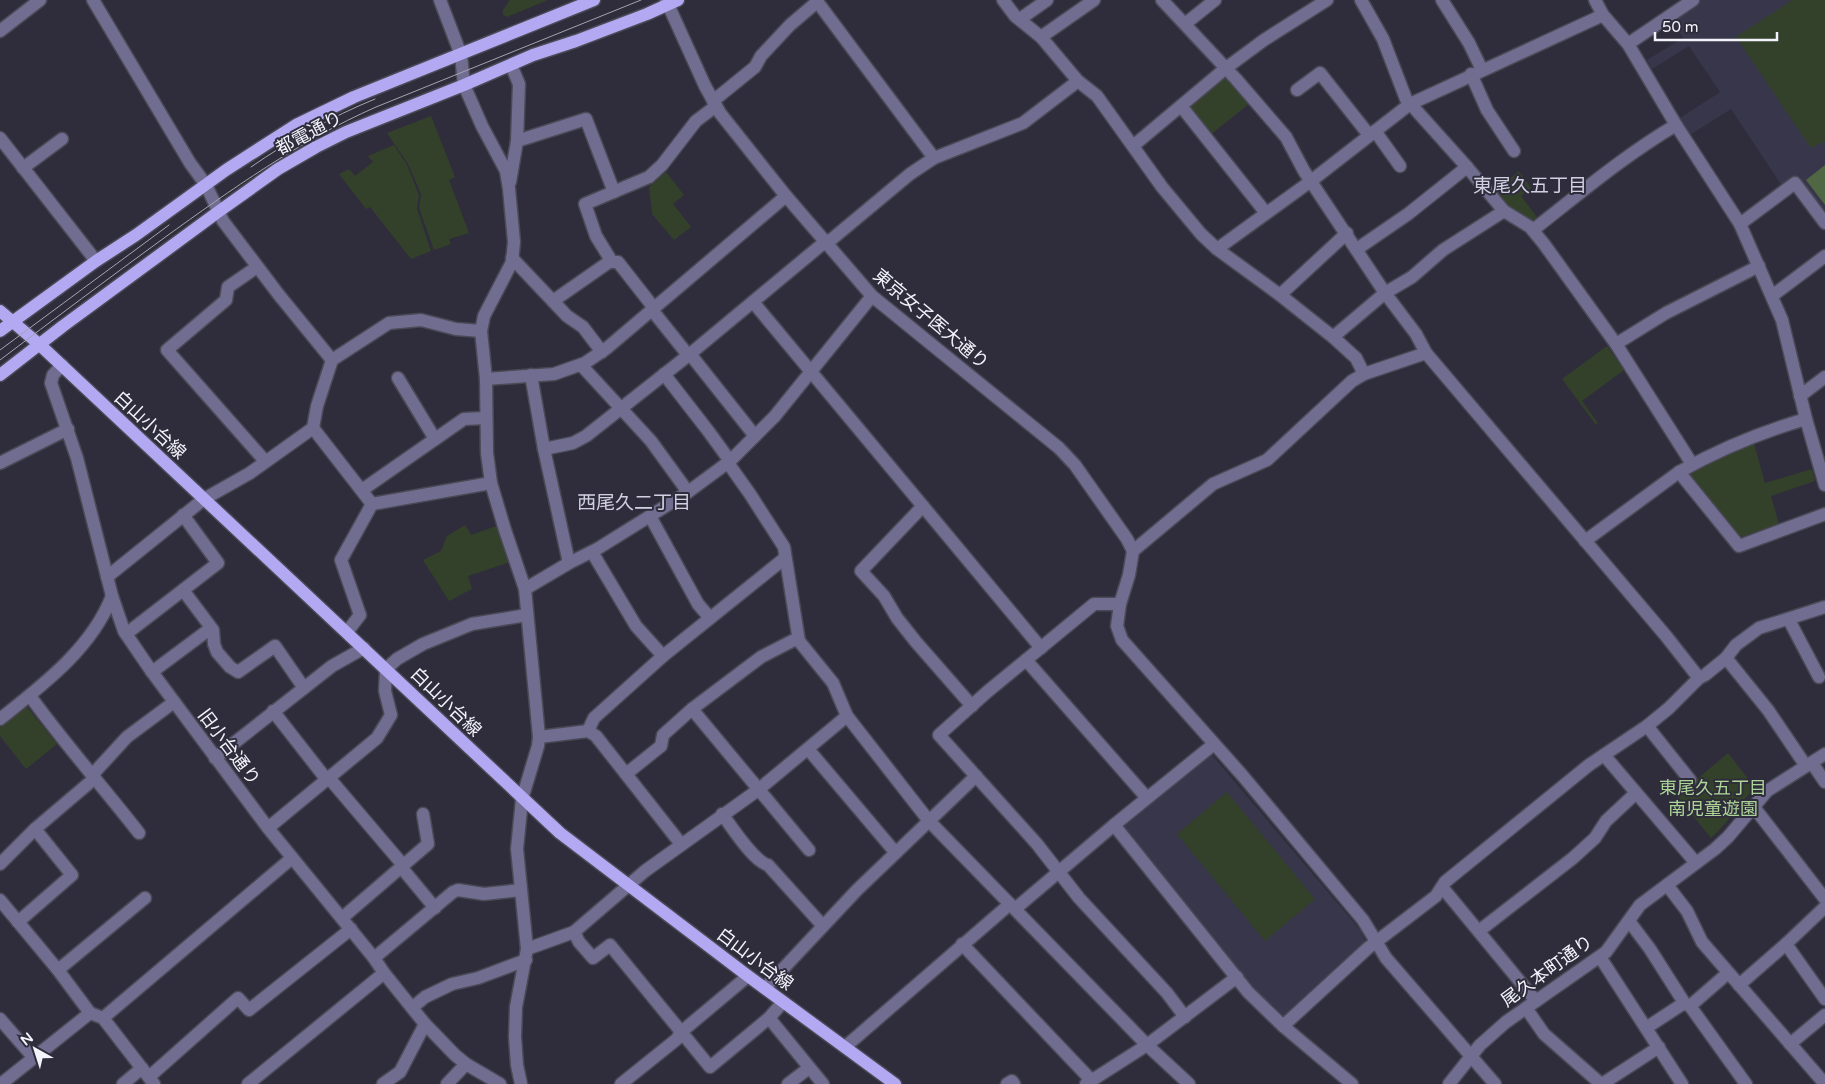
<svg xmlns="http://www.w3.org/2000/svg" width="1825" height="1084" viewBox="0 0 1825 1084" font-family="'Varela Round','Noto Sans JP',sans-serif">
	<style>
		.built { fill: #38364a }
		.green { fill: #33412a }
		.water { fill: #506743 }
		.lines { fill: none; stroke-linecap: round; stroke-linejoin: round }
		.minor-casing { stroke: #4a4956; stroke-width: 15 }
		.major-casing { stroke: #4a4956; stroke-width: 15 }
		.minor { stroke: #716d90; stroke-width: 12 }
		.major { stroke: #b3a9f2; stroke-width: 12 }
		.tram { stroke: #a4a3ae; stroke-width: 1 }
		.labels { text-anchor: middle; stroke-width: 4; stroke-linejoin: round; paint-order: stroke }
		.street-label { font-size: 18px; fill: #f3f3fc; stroke: #2f2d3b }
		.park-label { font-size: 18px; fill: #acd496; stroke: #2f2d3b }
		.neighbourhood-label { font-size: 19px; fill: #d1d0e2; stroke: #2f2d3b }
	</style>
	<rect width="100%" height="100%" fill="#2f2d3b"/>
	<!-- built -->
	<g class="built">
		<path d="M1701,0H1825V216L1795,178L1782,186L1731,109L1690,135L1680,118L1720,92L1689,46L1652,69L1647,60L1683,38L1672,21Z"/>
		<path d="M1206,755H1212L1361,931L1366,943L1282,1019L1252,990L1119,827Z"/>
	</g>
	<!-- green -->
	<g class="green">
		<path d="M510,0H548L507,17L503,15V10Z"/>
		<path d="M1792,0H1825V141L1811,148L1736,37Z"/>
		<path d="M1223,74L1250,103L1210,135L1190,111L1191,102Z"/>
		<path d="M431,116L455,177L449,180L469,233L449,239L451,244L434,250L419,208L421,194L408,164L387,133Z"/>
		<path d="M394,145L407,165L419,195L417,209L431,251L411,259L370,207L366,209L339,174L349,169L355,176L373,162L368,156Z"/>
		<path d="M1519,171L1531,188L1521,196L1537,217L1530,222L1510,211L1495,191Z"/>
		<path d="M666,172L684,195L673,204L691,227L674,240L652,214L649,187Z"/>
		<path d="M1607,346L1624,370L1582,401L1598,423L1596,425L1562,379Z"/>
		<path d="M1753,440L1765,483L1812,469L1815,481L1771,496L1779,524L1738,538L1683,475Z"/>
		<path d="M465,525L471,535L496,526L510,562L468,576L472,589L449,601L423,560L441,551L447,536Z"/>
		<path d="M26,706L57,744L26,769L0,736V727Z"/>
		<path d="M1728,753L1755,788C1739,804 1728,823 1711,838L1677,796Z"/>
		<path d="M1227,792L1315,899L1265,941L1177,834Z"/>
	</g>
	<!-- water -->
	<path class="water" d="M1825,165V205L1806,180Z"/>
	<g class="lines">
		<defs>
			<g id="minor">
				<path d="M93,0L190,163L206,185L223,221L279,295L332,360"/>
				<path d="M440,0L461,55L464,85L482,126L506,171L509,189L514,242L512,262L484,316L481,331L486,379L487,453L491,483L505,530L525,589L539,737L538,746L522,799L517,849L527,949L516,1007L515,1037L517,1065L521,1084"/>
				<path d="M666,0L705,86L720,113L786,196L872,296L1059,448L1075,465L1127,539L1133,551L1129,575L1120,604L1117,626L1122,640L1242,775L1363,920L1386,958L1495,1084"/>
				<path d="M816,0L934,158"/>
				<path d="M1003,0L1015,16L1041,37L1078,81L1097,96L1162,187L1201,234L1217,249L1280,295L1333,337L1356,358L1364,374"/>
				<path d="M1162,0L1236,79L1286,137L1304,171L1385,293L1416,334L1426,353"/>
				<path d="M1361,0L1383,39L1406,99L1467,167L1504,211"/>
				<path d="M1442,0L1469,43L1482,70"/>
				<path d="M1595,0L1603,15L1628,44L1676,125L1740,224L1782,320L1806,419L1825,485"/>
				<path d="M1020,19L1047,0"/>
				<path d="M1185,24L1215,0"/>
				<path d="M0,31L40,0"/>
				<path d="M1041,37L1094,0"/>
				<path d="M1628,44L1693,0"/>
				<path d="M1471,74L1487,110L1514,151"/>
				<path d="M1297,90L1320,73L1369,135"/>
				<path d="M713,101L755,67L761,56L790,25L817,2"/>
				<path d="M1181,106L1266,213"/>
				<path d="M1375,131L1400,166"/>
				<path d="M0,138L96,261"/>
				<path d="M517,141L586,119L614,192"/>
				<path d="M1133,146L1226,68L1264,40L1327,0"/>
				<path d="M23,168L62,139"/>
				<path d="M510,182L517,141L519,84L511,65"/>
				<path d="M1740,224L1795,183L1825,223"/>
				<path d="M1533,230C1579,194 1625,155 1676,125"/>
				<path d="M1217,249L1311,181L1410,104L1603,15"/>
				<path d="M1357,249L1408,214L1467,167"/>
				<path d="M512,258L567,316L583,327L602,352"/>
				<path d="M612,262L596,236L585,204L649,177L662,165L696,121L716,106"/>
				<path d="M257,267L228,287L226,300L167,350L265,461"/>
				<path d="M1280,295L1347,233"/>
				<path d="M1772,296L1825,256"/>
				<path d="M553,301L609,262H618L654,308"/>
				<path d="M753,302L1041,648"/>
				<path d="M652,310L688,355"/>
				<path d="M1333,337L1385,293L1412,277L1443,250L1504,211L1530,227L1544,244L1616,344L1692,464"/>
				<path d="M1616,344L1666,313L1759,266"/>
				<path d="M690,354L755,436"/>
				<path d="M62,365L53,375L51,383L77,458L112,596L124,631L152,672L268,828L374,958L384,973L425,1024L455,1055L466,1064L500,1084"/>
				<path d="M581,365L651,441L688,492"/>
				<path d="M664,374L709,432L730,461"/>
				<path d="M531,375L544,449L569,563"/>
				<path d="M398,378L435,439"/>
				<path d="M486,379L554,374L585,363L607,348L786,196"/>
				<path d="M1800,396L1825,377"/>
				<path d="M313,428L372,504L341,560L360,615L347,632"/>
				<path d="M544,449L573,443L586,436L690,354L820,246L832,239L910,174L934,158L1023,123L1078,81"/>
				<path d="M0,463L68,429"/>
				<path d="M728,463L750,494L784,547L799,641L833,683L847,716L929,821L1147,1045L1189,1084"/>
				<path d="M1679,472L1739,546L1825,514"/>
				<path d="M362,490L464,419L486,418"/>
				<path d="M372,504L491,483"/>
				<path d="M923,506L861,571L884,596L897,618L916,642L972,706"/>
				<path d="M650,516L698,604L710,618"/>
				<path d="M1585,541L1679,472C1720,449 1761,432 1806,419"/>
				<path d="M1133,551L1213,484L1267,460L1352,381L1364,374L1426,353L1666,636L1699,678L1669,708L1647,726L1589,765L1445,882L1436,896L1368,948L1283,1026"/>
				<path d="M592,552L636,626L663,656"/>
				<path d="M107,577L204,499L250,473L313,428L317,406L332,360L389,323L421,320L456,329L481,331"/>
				<path d="M525,589L569,563L597,549L650,516L688,492L730,461L775,416L872,296"/>
				<path d="M183,590L213,630L214,644L217,652L230,667L238,672L275,646L304,688"/>
				<path d="M1120,604H1094L987,692L939,735L1037,844L1079,898L1167,993L1185,1017"/>
				<path d="M1789,620L1819,677"/>
				<path d="M126,634L218,563L183,515"/>
				<path d="M1726,658L1768,710L1806,766"/>
				<path d="M1026,660L1147,798"/>
				<path d="M152,672L211,628"/>
				<path d="M1699,678L1705,675L1726,658L1736,645L1759,628L1825,607"/>
				<path d="M30,696C64,743 103,787 139,833"/>
				<path d="M692,709L809,850"/>
				<path d="M273,711L327,780"/>
				<path d="M0,719C43,685 92,648 112,596"/>
				<path d="M1647,726L1690,780"/>
				<path d="M588,731L594,718L663,656L785,558"/>
				<path d="M539,737L588,731L596,736L681,844"/>
				<path d="M808,749L895,852"/>
				<path d="M1604,755L1696,863"/>
				<path d="M215,758L332,666L364,648"/>
				<path d="M1812,763L1825,782"/>
				<path d="M93,774L127,737L174,702"/>
				<path d="M626,774L661,746L663,735L692,709L761,657L798,638"/>
				<path d="M329,778L403,865"/>
				<path d="M1753,806L1825,899"/>
				<path d="M722,814C732,827 753,861 768,865L823,926"/>
				<path d="M1114,825L1248,992L1283,1026L1352,1084"/>
				<path d="M268,828L377,738L391,715L385,691L386,669L397,659L423,644L472,624L527,615"/>
				<path d="M0,864L35,829L95,778"/>
				<path d="M401,867L435,908"/>
				<path d="M1667,885L1687,911L1702,942L1825,1084"/>
				<path d="M1442,887L1536,1001"/>
				<path d="M0,900L58,970L90,1013L103,1018L154,1084"/>
				<path d="M1015,909L1114,825L1214,744"/>
				<path d="M342,918L428,844L423,814"/>
				<path d="M1629,921L1650,949L1685,1004"/>
				<path d="M18,922L72,875L35,829"/>
				<path d="M1479,931L1573,858L1595,838L1606,821L1636,793"/>
				<path d="M574,932L579,942L593,958L610,945L710,1067L769,1018"/>
				<path d="M962,944L1092,1081"/>
				<path d="M1786,944L1825,999"/>
				<path d="M527,949L574,932L645,871L758,790L847,716"/>
				<path d="M1600,957L1682,1084"/>
				<path d="M374,958L453,892L458,890L484,894L521,890"/>
				<path d="M58,970L145,898"/>
				<path d="M1739,985L1786,944L1825,907"/>
				<path d="M765,988L857,890L976,776"/>
				<path d="M783,1002L769,1018L823,1084"/>
				<path d="M1690,1006L1728,973"/>
				<path d="M413,1007L425,997L452,984L478,978L526,960"/>
				<path d="M1526,1008L1544,1034L1601,1084"/>
				<path d="M103,1018L292,858"/>
				<path d="M0,1019L34,1058"/>
				<path d="M1646,1028L1681,1005L1685,1004L1690,1006L1746,1084"/>
				<path d="M1790,1044L1825,1015"/>
				<path d="M845,1047L1010,904"/>
				<path d="M149,1077L238,998L249,1010L351,929"/>
				<path d="M1,1084L90,1013"/>
				<path d="M123,1084L142,1068"/>
				<path d="M248,1084L384,973"/>
				<path d="M383,1084L400,1072L425,1024"/>
				<path d="M447,1084L466,1064"/>
				<path d="M621,1084L677,1039L680,1033L748,976"/>
				<path d="M788,1084L809,1068"/>
				<path d="M1007,1084L1012,1081L1014,1084"/>
				<path d="M1086,1084L1147,1045L1237,977"/>
				<path d="M1449,1084L1480,1045L1506,1022L1606,952L1640,905L1715,849L1728,837L1767,791L1825,754"/>
				<path d="M1602,1084L1659,1047"/>
			</g>
			<g id="major">
				<path d="M0,311L40,345L560,833L748,976L895,1084"/>
				<path d="M0,331L96,261L136,235L226,170L296,125L354,97L594,0"/>
				<path d="M0,375L63,326L218,212L278,169L316,147L346,132L464,85L533,55L576,41L647,14L678,0"/>
			</g>
		</defs>
		<!-- minor casing -->
		<use href="#minor" class="minor-casing"/>
		<!-- major casing -->
		<use href="#major" class="major-casing"/>
		<!-- minor -->
		<use href="#minor" class="minor"/>
		<!-- major -->
		<use href="#major" class="major"/>
		<!-- tram -->
		<g class="tram">
			<path d="M251,167C290,140 331,117 375,99"/>
			<path d="M0,350L169,225"/>
			<path d="M0,360C54,319 109,278 164,238C232,189 299,141 376,107L641,0"/>
		</g>
	</g>
	<g class="labels">
		<!-- street labels -->
		<g class="street-label">
			<text transform="translate(309 133) rotate(-28)" y="6">都電通り</text>
			<text transform="translate(931 319) rotate(40)" y="6">東京女子医大通り</text>
			<text transform="translate(150 425) rotate(43)" y="6">白山小台線</text>
			<text transform="translate(446 702) rotate(44)" y="6">白山小台線</text>
			<text transform="translate(229 747) rotate(53)" y="6">旧小台通り</text>
			<text transform="translate(755 959) rotate(37)" y="6">白山小台線</text>
			<text transform="translate(1547 971) rotate(-36)" y="6">尾久本町通り</text>
		</g>
		<!-- park labels -->
		<g class="park-label">
			<text x="1713" y="794">東尾久五丁目<tspan x="1713" dy="21">南児童遊園</tspan></text>
		</g>
		<!-- neighbourhood labels -->
		<g class="neighbourhood-label">
			<text x="1530" y="192">東尾久五丁目</text>
			<text x="634" y="509">西尾久二丁目</text>
		</g>
	</g>
	<!-- north arrow -->
	<g transform="translate(35 1049) rotate(321)" stroke="#2f2d3b" stroke-width="4" paint-order="stroke">
	<path d="M0-4L9 19L0 12L-9 19Z" fill="#f3f3fc"/>
	<text y="-8" font-size="14" font-weight="bold" text-anchor="middle" fill="#f3f3fc">N</text>
	</g>
	<!-- scale -->
	<path d="M1655 32v8h122v-8" fill="none" stroke="#f3f3fc" stroke-width="2.5"/>
	<text x="1662" y="32" font-size="15" fill="#f3f3fc" stroke="#2f2d3b" stroke-width="4" paint-order="stroke">50 m</text>
</svg>
